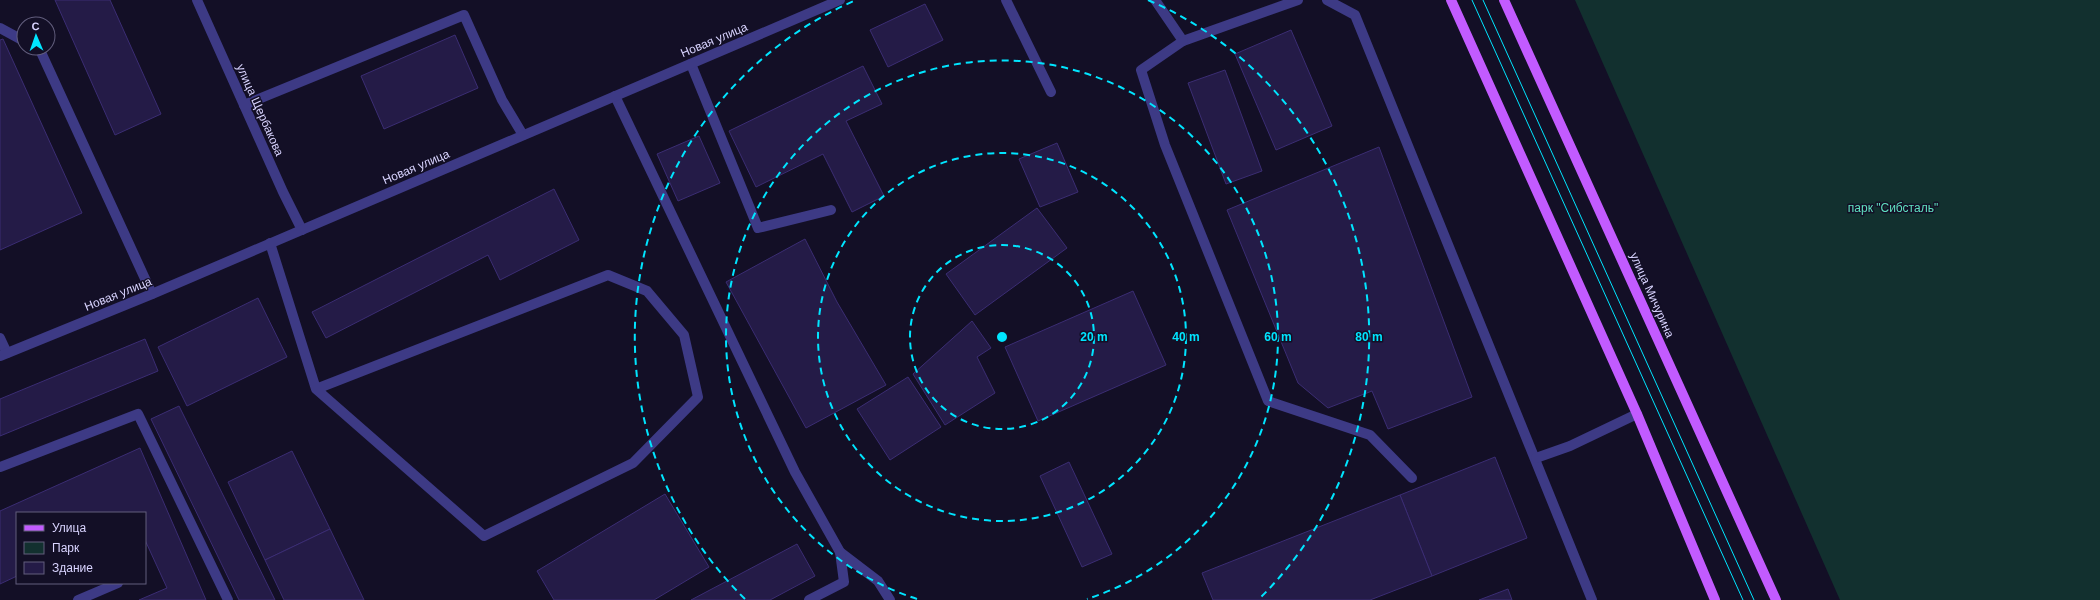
<svg xmlns="http://www.w3.org/2000/svg" width="2100" height="600" viewBox="0 0 2100 600" font-family="Helvetica,sans-serif">
	<style>
		.green { fill: #12302f }
		.building { fill: #241b47; stroke: #3b2d73 }
		.lines { fill: none; stroke-linecap: round; stroke-linejoin: round }
		.service { stroke: #3d3a85; stroke-width: 10 }
		.minor { stroke: #3d3a85; stroke-width: 10 }
		.primary { stroke: #c25bff; stroke-width: 10 }
		.tram { stroke: #00e5ff; stroke-width: 1 }
		.ring { fill: none; stroke: #00e5ff; stroke-width: 2; stroke-dasharray: 7 5 }
		.labels { text-anchor: middle; stroke-width: 3; stroke-linejoin: round; paint-order: stroke }
		.street-label { font-size: 12px; fill: #d9d4ff; stroke: #130f26 }
		.park-label { font-size: 12px; fill: #5fe0c0; stroke: #130f26 }
		.centre { fill: #00e5ff; stroke: #130f26; stroke-width: 2 }
		.ring-label { font-size: 12px; text-anchor: middle; font-weight: bold; fill: #00e5ff; stroke: #130f26; stroke-width: 3; stroke-linejoin: round; paint-order: stroke }
	</style>
	<rect width="100%" height="100%" fill="#130f26"/>
	<!-- green -->
	<path class="green" d="M1575,0H2100V600H1840Z"/>
	<!-- building -->
	<g class="building">
		<path d="M55,0H110L161,114L115,135Z"/>
		<path d="M925,4L943,40L888,67L870,30Z"/>
		<path d="M1291,30L1332,126L1276,150L1235,54Z"/>
		<path d="M455,35L478,88L384,129L361,76Z"/>
		<path d="M3,39L82,213L0,250V40Z"/>
		<path d="M863,66L882,104L846,121L884,196L852,212L823,154L756,187L729,131Z"/>
		<path d="M1225,70L1262,171L1226,184L1188,83Z"/>
		<path d="M699,136L720,183L678,201L657,154Z"/>
		<path d="M1057,143L1078,192L1040,207L1019,159Z"/>
		<path d="M1379,147L1472,397L1388,429L1372,391L1328,408L1298,383L1227,210Z"/>
		<path d="M554,189L579,240L500,280L488,255L326,338L312,312Z"/>
		<path d="M1037,208L1067,248L975,315L946,274Z"/>
		<path d="M805,239L837,302L886,385L806,428L726,282Z"/>
		<path d="M1133,291L1166,365L1038,421L1005,347Z"/>
		<path d="M258,298L287,357L187,406L158,347Z"/>
		<path d="M972,321L991,348L977,357L995,393L945,425L913,374Z"/>
		<path d="M145,339L158,371L0,436V399Z"/>
		<path d="M908,377L941,427L890,460L857,409Z"/>
		<path d="M179,406L275,600H239L151,419Z"/>
		<path d="M140,448L206,600H139L167,588L145,540V513H17V576L0,584V511Z"/>
		<path d="M292,451L330,529L265,560L228,482Z"/>
		<path d="M1495,457L1527,538L1432,576L1400,495Z"/>
		<path d="M1069,462L1112,554L1082,567L1040,476Z"/>
		<path d="M665,494L709,567L654,600H554L537,571Z"/>
		<path d="M1400,495L1432,576L1370,600H1213L1202,573Z"/>
		<path d="M330,529L364,600H284L265,560Z"/>
		<path d="M797,544L815,576L770,600H691Z"/>
		<path d="M1508,589L1512,600H1479Z"/>
	</g>
	<g class="lines">
		<!-- service -->
		<g class="service">
			<path d="M1006,0L1051,92"/>
			<path d="M1155,0L1183,41L1298,0"/>
			<path d="M1327,0L1355,15L1592,600"/>
			<path d="M0,28L24,41"/>
			<path d="M1183,41L1141,70L1165,145L1268,401L1370,435L1412,478"/>
			<path d="M37,48L40,50L152,294"/>
			<path d="M691,64L758,228L831,210"/>
			<path d="M615,96L795,472L840,552L878,581L890,600"/>
			<path d="M244,105L464,15L502,100L523,135"/>
			<path d="M270,243L316,389L484,536L633,463L698,397L684,335L647,291L608,275L316,389"/>
			<path d="M0,338L7,353"/>
			<path d="M1536,458L1570,446L1637,414"/>
			<path d="M0,467L138,414L228,600"/>
			<path d="M78,600L118,583"/>
			<path d="M809,600L844,582L840,552"/>
		</g>
		<!-- minor -->
		<g class="minor">
			<path d="M197,0L283,192L302,230"/>
			<path d="M0,356L152,294L840,0"/>
		</g>
		<!-- primary -->
		<g class="primary">
			<path d="M1451,0L1637,414L1715,600"/>
			<path d="M1504,0L1776,600"/>
		</g>
		<!-- tram -->
		<g class="tram">
			<path d="M1472,0L1743,600"/>
			<path d="M1483,0L1754,600"/>
		</g>
	</g>
	<!-- distance rings -->
	<g class="ring">
		<circle cx="1002" cy="337" r="92"/>
		<circle cx="1002" cy="337" r="184"/>
		<path d="M917 599A276 276 0 1 1 1087 599"/>
		<path d="M745 599A367 367 0 0 1 856 0M1148 0A367 367 0 0 1 1259 599"/>
	</g>
	<g class="labels">
		<!-- street labels -->
		<g class="street-label">
			<text transform="translate(714 40) rotate(-23)" y="4">Новая улица</text>
			<text transform="translate(260 110) rotate(66)" y="4">улица Щербакова</text>
			<text transform="translate(416 167) rotate(-23)" y="4">Новая улица</text>
			<text transform="translate(118 294) rotate(-22)" y="4">Новая улица</text>
			<text transform="translate(1652 295) rotate(66)" y="4">улица Мичурина</text>
		</g>
		<!-- park labels -->
		<g class="park-label">
			<text x="1893" y="212">парк "Сибсталь"</text>
		</g>
	</g>
	<circle cx="1002" cy="337" r="6" class="centre"/>
	<g class="ring-label">
		<text x="1094" y="341">20 m</text>
		<text x="1186" y="341">40 m</text>
		<text x="1278" y="341">60 m</text>
		<text x="1369" y="341">80 m</text>
	</g>
	<!-- legend -->
	<rect x="16" y="512" width="130" height="72" fill="#130f26" stroke="#625e7d"/>
	<rect x="24" y="525" width="20" height="6" fill="#c25bff" stroke="#625e7d"/>
	<text x="52" y="532" font-size="12" fill="#d9d4ff">Улица</text>
	<rect x="24" y="542" width="20" height="12" fill="#12302f" stroke="#625e7d"/>
	<text x="52" y="552" font-size="12" fill="#d9d4ff">Парк</text>
	<rect x="24" y="562" width="20" height="12" fill="#241b47" stroke="#625e7d"/>
	<text x="52" y="572" font-size="12" fill="#d9d4ff">Здание</text>
	<!-- north arrow -->
	<g transform="translate(36 36) rotate(358)"><circle r="19" fill="#130f26" stroke="#625e7d"/>
	<path d="M0-3L7 15L0 10L-7 15Z" fill="#00e5ff"/>
	<text y="-6" font-size="11" font-weight="bold" text-anchor="middle" fill="#d9d4ff">С</text>
	</g>
</svg>
